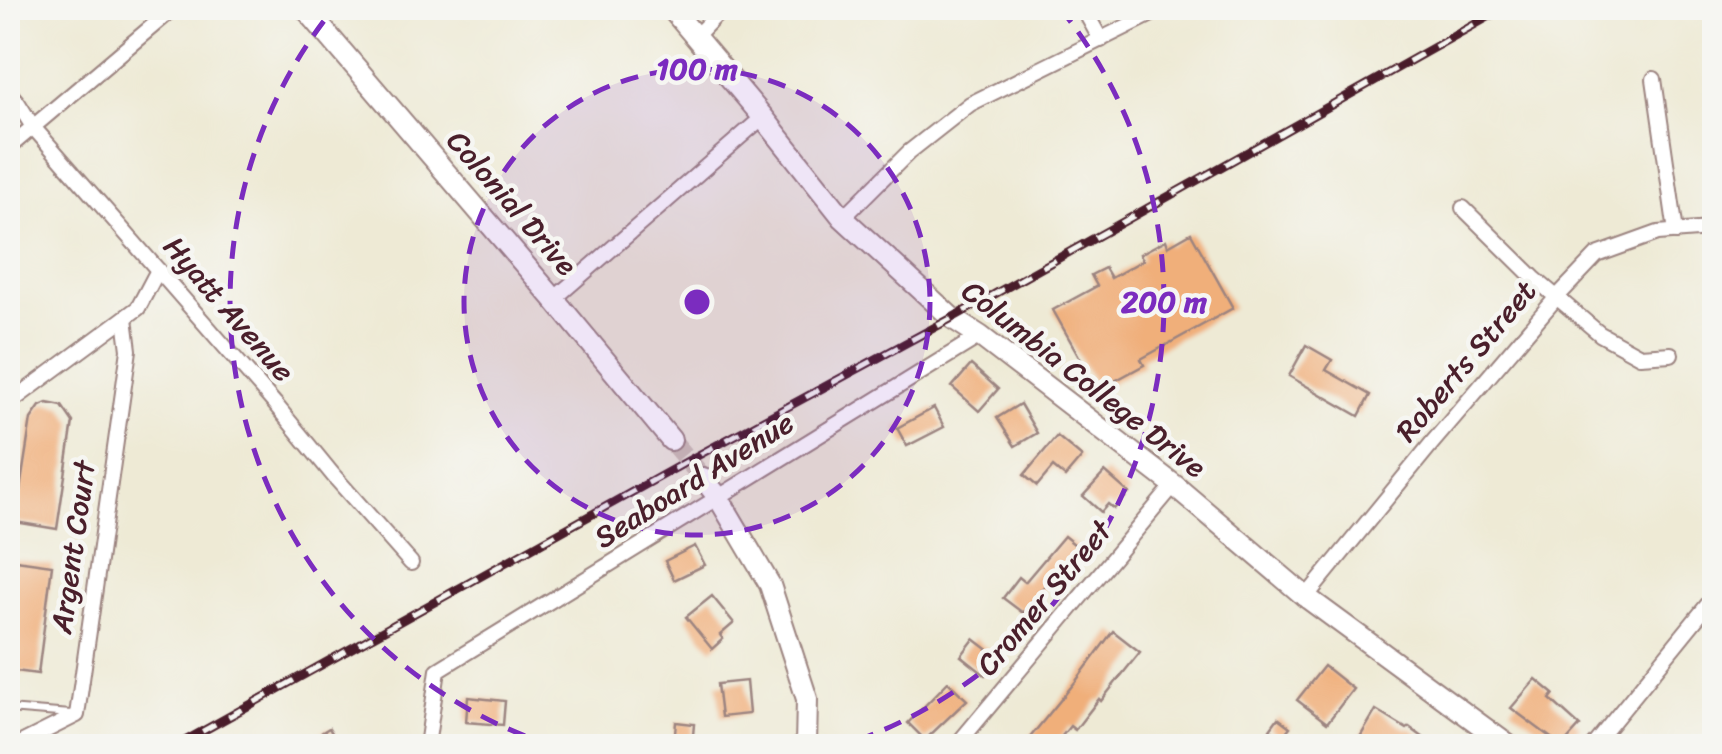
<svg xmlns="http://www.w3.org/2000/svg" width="1722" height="754" viewBox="0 0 1722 754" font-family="Sriracha,sans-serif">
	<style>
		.building { fill: #f0af7a }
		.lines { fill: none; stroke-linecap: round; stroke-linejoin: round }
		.secondary-tunnel { stroke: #cdc1b3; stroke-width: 20; stroke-dasharray: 20 10; stroke-linecap: butt }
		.lane-casing { stroke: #9c8480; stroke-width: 10 }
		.street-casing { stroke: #9c8480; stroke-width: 18 }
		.secondary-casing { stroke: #9c8480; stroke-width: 24 }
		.lane { stroke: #fff; stroke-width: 6 }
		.street { stroke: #fff; stroke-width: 14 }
		.secondary { stroke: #fff; stroke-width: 20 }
		.rail-casing { stroke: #4a1f2b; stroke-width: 9 }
		.rail { stroke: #f6f6f2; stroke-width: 5; stroke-dasharray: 15; stroke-linecap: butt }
		.ring { fill: none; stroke: #7b2cbf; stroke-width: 5; stroke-dasharray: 18 12 }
		.labels { text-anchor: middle; stroke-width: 9; stroke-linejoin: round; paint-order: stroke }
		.street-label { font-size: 30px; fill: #4a1f2b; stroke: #f6f6f2 }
		.centre { fill: #7b2cbf; stroke: #f6f6f2; stroke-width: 5 }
		.ring-label { font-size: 30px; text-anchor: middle; font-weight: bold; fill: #7b2cbf; stroke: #f6f6f2; stroke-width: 9; stroke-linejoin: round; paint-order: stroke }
	</style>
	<rect width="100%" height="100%" fill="#f6f6f2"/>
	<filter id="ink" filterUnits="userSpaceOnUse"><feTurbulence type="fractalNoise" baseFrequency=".01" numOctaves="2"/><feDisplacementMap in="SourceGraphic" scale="20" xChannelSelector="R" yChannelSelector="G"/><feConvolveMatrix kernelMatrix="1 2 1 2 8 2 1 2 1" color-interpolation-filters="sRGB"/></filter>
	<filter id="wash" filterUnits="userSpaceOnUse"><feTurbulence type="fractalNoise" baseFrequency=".0048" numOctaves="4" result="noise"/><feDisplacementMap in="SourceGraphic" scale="40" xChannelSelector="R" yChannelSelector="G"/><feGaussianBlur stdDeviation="2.25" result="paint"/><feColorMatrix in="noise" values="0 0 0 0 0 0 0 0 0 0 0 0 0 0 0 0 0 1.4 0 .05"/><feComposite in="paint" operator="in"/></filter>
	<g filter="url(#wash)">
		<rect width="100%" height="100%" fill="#eeead5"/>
		<g id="blocks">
			<!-- building -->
			<g class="building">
				<path d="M1191,233L1233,308L1141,359L1144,365L1098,390L1053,310L1097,286L1091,275L1105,268L1111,278L1143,260L1140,254L1166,240L1168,246Z"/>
				<path d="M1306,345L1332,360L1326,370L1370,395L1359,416L1289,376Z"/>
				<path d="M971,365L998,389L979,411L952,387Z"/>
				<path d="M47,403L62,406L73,422L57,529L15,522L31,419L40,406Z"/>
				<path d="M1020,404L1037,433L1015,446L997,418Z"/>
				<path d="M934,408L944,427L907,446L897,428Z"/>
				<path d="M1057,436L1082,457L1065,477L1053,467L1037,486L1024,475Z"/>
				<path d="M1105,472L1129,493L1114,509L1108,504L1101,512L1083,496Z"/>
				<path d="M1064,536L1085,553L1061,582L1053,575L1023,613L1003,598L1019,577L1025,582Z"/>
				<path d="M695,546L705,565L674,580L665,561Z"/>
				<path d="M9,559L52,565L38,674L8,670Z"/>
				<path d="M712,596L734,623L720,635L723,639L712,649L686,617Z"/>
				<path d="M1113,631L1140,652L1116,682L1101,701L1099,699L1075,730L1070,726L1054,746H1023L1076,681Z"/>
				<path d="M974,639L999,658L985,675L961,656Z"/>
				<path d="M1324,666L1353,689L1327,723L1297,700Z"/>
				<path d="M1536,679L1554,694L1550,699L1580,726L1562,746L1511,708Z"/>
				<path d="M746,681L749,714L721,717L717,684Z"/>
				<path d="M948,682L967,700L925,740L908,723Z"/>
				<path d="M468,697L505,701L503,725L466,722Z"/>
				<path d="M1376,710L1407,729L1409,727L1435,746H1364L1357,742Z"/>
				<path d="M1278,718L1290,727L1281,738L1270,729Z"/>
				<path d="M676,722L694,724L692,746L674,744Z"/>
				<path d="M329,728L340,746H300Z"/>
			</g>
		</g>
	</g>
	<g filter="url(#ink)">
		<use href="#blocks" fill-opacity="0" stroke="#9c8480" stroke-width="2.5"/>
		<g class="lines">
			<!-- secondary-tunnel -->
			<path class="secondary-tunnel" d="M671,440L703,478"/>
			<defs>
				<path id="lane" d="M8,709L71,714"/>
				<g id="street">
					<path d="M1083,8L1101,40"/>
					<path d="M696,36L723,8"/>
					<path d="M1654,79L1676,232"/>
					<path d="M8,91L18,103L33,127L275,404L333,475L411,563"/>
					<path d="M8,148L174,8"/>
					<path d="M1463,208L1534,278L1600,334L1640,356L1671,354"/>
					<path d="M843,218L909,152L970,104L1164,8"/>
					<path d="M554,299L763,117"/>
					<path d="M8,404L138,308L158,270"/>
					<path d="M1306,597L1432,443L1556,298L1597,255L1658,233L1710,229"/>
					<path d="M15,746L77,715L129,350L125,318"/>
					<path d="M427,746L438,670L980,336"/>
					<path d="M956,746L1174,485"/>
					<path d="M1593,746L1714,597"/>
				</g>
				<g id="secondary">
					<path d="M305,8L554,299L671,440"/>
					<path d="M671,8L763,117L843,218L952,318L980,336L1174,485L1306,597L1509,746"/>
					<path d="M703,478L718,497L770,585L807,699L806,746"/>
				</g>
			</defs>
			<!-- lane casing -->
			<use href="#lane" class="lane-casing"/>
			<!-- street casing -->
			<use href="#street" class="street-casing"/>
			<!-- secondary casing -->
			<use href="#secondary" class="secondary-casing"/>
			<!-- lane -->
			<use href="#lane" class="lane"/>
			<!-- street -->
			<use href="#street" class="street"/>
			<!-- secondary -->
			<use href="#secondary" class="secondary"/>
			<defs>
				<path id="rail" d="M176,746L695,457L952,318L1504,8"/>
			</defs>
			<!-- rail casing -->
			<use href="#rail" class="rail-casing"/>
			<!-- rail -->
			<use href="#rail" class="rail"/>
		</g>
	</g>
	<!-- distance rings -->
	<circle cx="697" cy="302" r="233" fill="#7b2cbf" fill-opacity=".12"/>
	<g class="ring">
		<circle cx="697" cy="302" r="233"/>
		<path d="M553 746A467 467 0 0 1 334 8M1060 8A467 467 0 0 1 841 746"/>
	</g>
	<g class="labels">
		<!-- street labels -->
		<g class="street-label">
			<text transform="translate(512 203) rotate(49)" y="10">Colonial Drive</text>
			<text transform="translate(229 309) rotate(49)" y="10">Hyatt Avenue</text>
			<text transform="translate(1466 361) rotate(-50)" y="10">Roberts Street</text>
			<text transform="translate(1084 379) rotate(38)" y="10">Columbia College Drive</text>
			<text transform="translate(694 480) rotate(-32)" y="10">Seaboard Avenue</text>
			<text transform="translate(73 547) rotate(-82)" y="10">Argent Court</text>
			<text transform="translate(1044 598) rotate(-50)" y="10">Cromer Street</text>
		</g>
	</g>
	<circle cx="697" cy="302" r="15" class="centre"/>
	<g class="ring-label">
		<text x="697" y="79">100 m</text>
		<text x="1164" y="312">200 m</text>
	</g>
	<!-- margin -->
	<rect width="1722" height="754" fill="none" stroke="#f6f6f2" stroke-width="40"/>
</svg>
